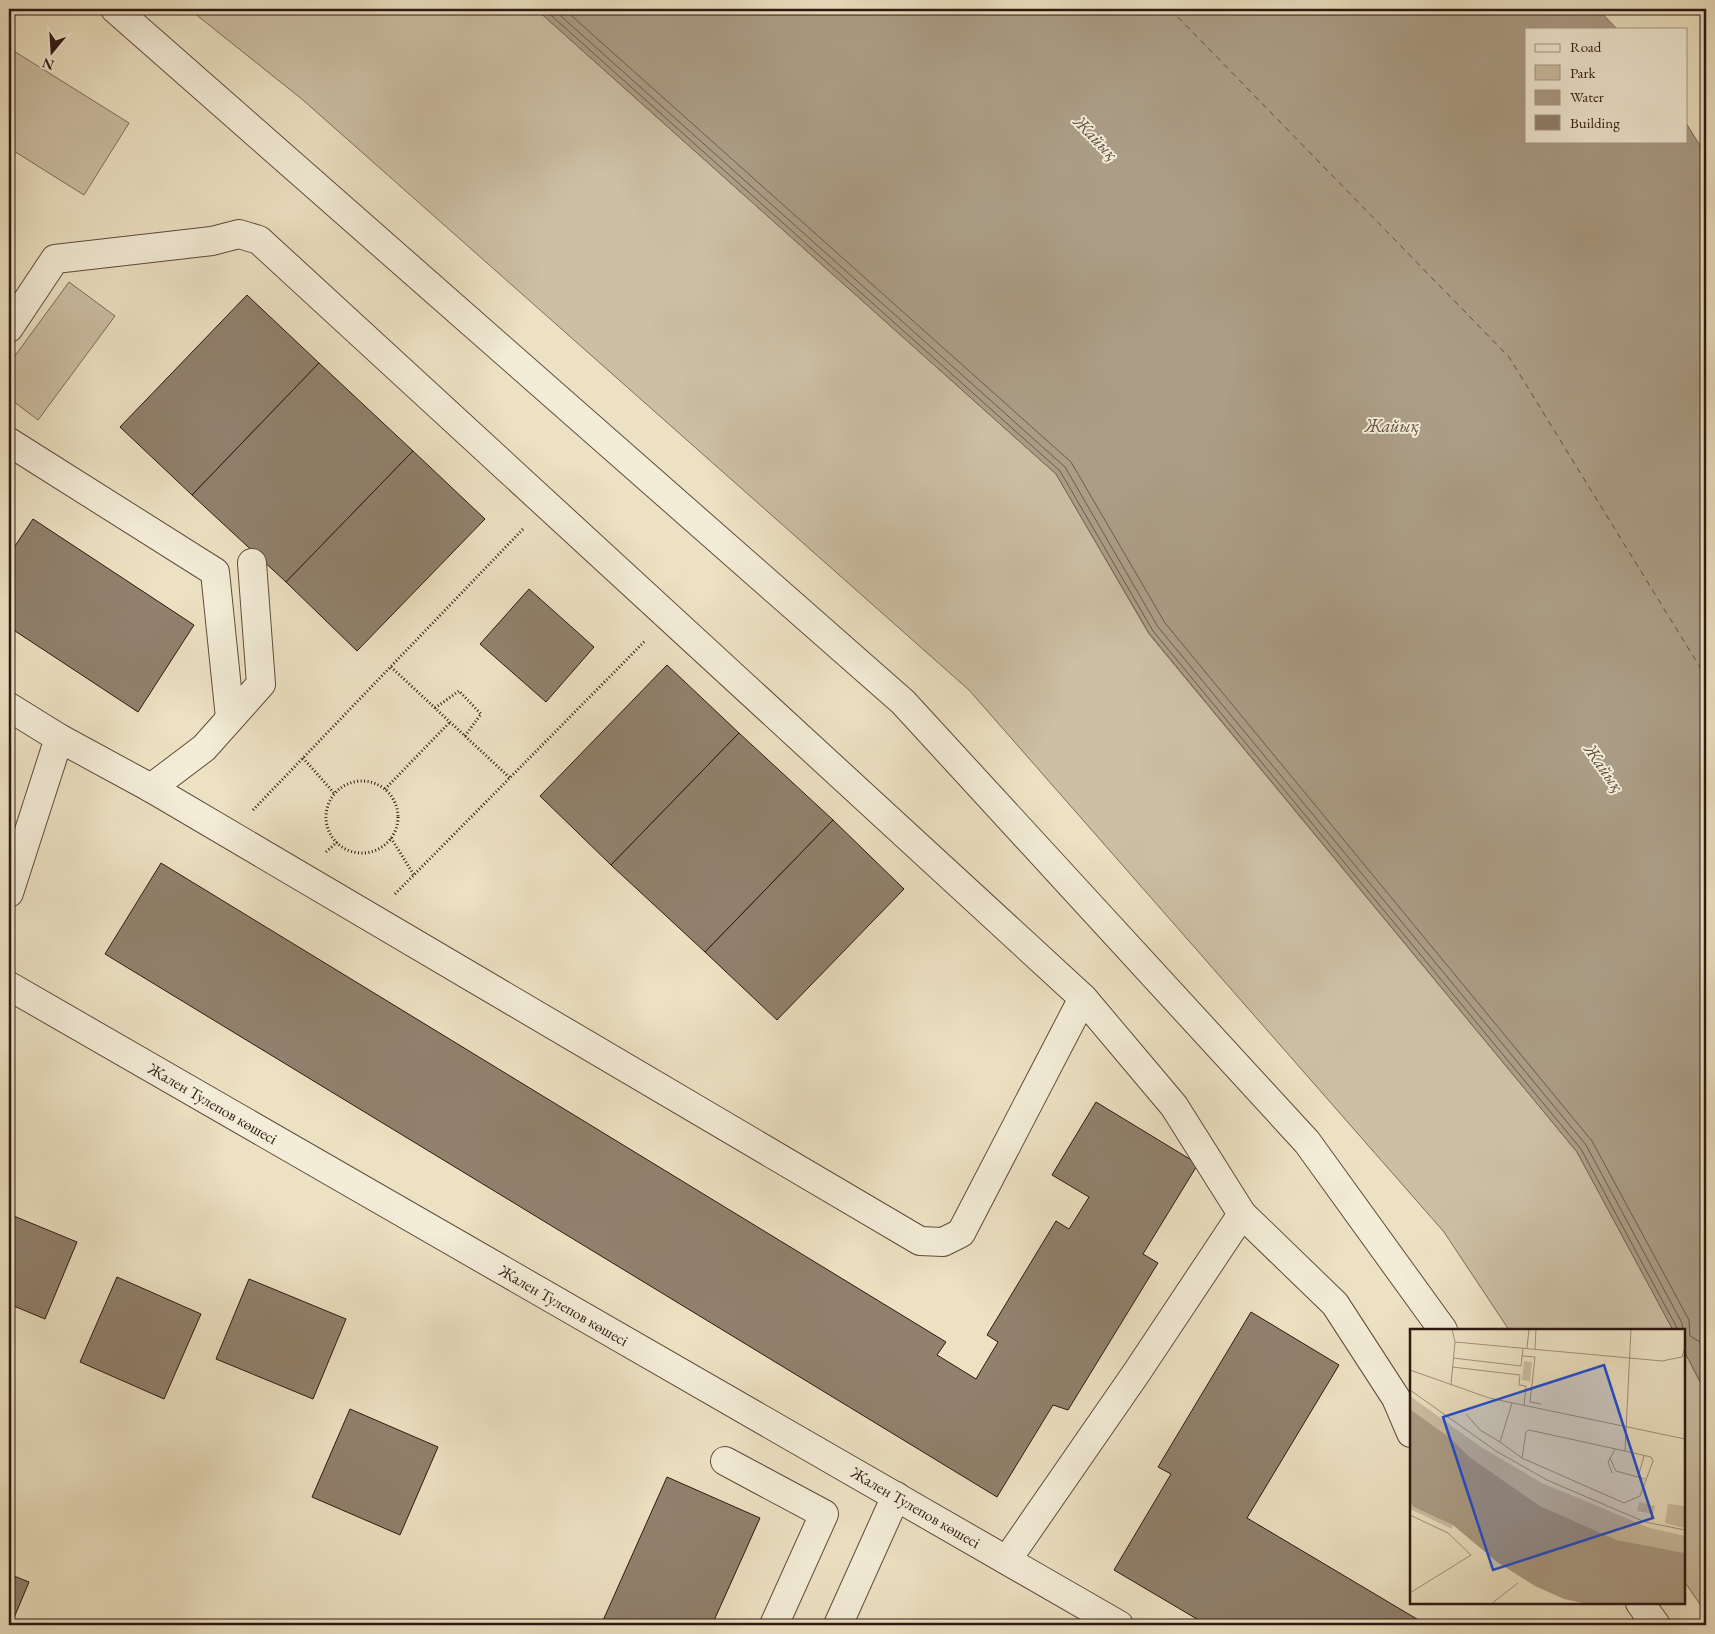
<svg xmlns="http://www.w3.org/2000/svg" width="1715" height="1634" viewBox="0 0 1715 1634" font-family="'EB Garamond',serif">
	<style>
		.green { fill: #ccbfa4; stroke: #7d6c5a }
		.water { fill: #ab9d86; stroke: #796857 }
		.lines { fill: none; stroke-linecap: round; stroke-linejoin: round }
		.shore { stroke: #6c5b4c; stroke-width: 1 }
		.ferry { stroke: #604e40; stroke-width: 1; stroke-dasharray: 6 5; stroke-linecap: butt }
		.building { fill: #91816d; stroke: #2e1911 }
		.minor-casing { stroke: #5e4b3d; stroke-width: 30 }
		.path { stroke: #2e1911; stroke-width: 3; stroke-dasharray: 1 2.5; stroke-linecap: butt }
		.minor { stroke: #f3ecd7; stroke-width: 28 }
		.labels { text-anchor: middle; stroke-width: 4; stroke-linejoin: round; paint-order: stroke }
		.street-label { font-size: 16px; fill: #2e1911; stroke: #f3ecd7 }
		.water-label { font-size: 18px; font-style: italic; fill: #604e40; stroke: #f3ecd7 }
		.inset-river { fill: none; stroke: #ab9d86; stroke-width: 2.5 }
		.inset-road { fill: none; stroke: #a0917b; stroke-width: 1 }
		.view { fill: #1d4ed8; fill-opacity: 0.15; stroke: #1d4ed8; stroke-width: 2.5 }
		.inset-edge { fill: none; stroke: #2e1911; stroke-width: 2.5 }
	</style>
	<rect width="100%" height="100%" fill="#ece1c2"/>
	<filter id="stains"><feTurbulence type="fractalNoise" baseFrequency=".004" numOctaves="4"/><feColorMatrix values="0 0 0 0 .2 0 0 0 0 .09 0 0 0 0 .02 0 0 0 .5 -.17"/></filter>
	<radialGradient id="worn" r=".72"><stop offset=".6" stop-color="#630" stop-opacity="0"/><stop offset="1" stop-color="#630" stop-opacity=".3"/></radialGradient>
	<!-- green -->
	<g class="green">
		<path d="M189,9H536L1056,474L1149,634L1577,1152L1673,1330H1509L1444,1232L969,690L303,100Z"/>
		<path d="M9,48L129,123L84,195L9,148Z"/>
		<path d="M69,282L115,316L38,420L9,398V364Z"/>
		<path d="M1684,1351L1706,1393V1613L1684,1581Z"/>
	</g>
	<!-- water -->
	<path class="water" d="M536,9H1598L1617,29H1526V141H1686V123L1706,155V1393L1684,1351V1330H1673L1577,1152L1149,633L1056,474Z"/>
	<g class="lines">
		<!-- shore -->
		<g class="shore">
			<path d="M544,9L1060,471L1153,631L1581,1149L1676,1326L1677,1330"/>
			<path d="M553,9L1065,467L1158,627L1586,1145L1682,1323L1683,1330"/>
			<path d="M564,9L1071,462L1165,623L1592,1141L1689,1320L1690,1336L1700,1342L1706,1353"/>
		</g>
		<!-- ferry -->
		<path class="ferry" d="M1170,9L1509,357L1706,677"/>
	</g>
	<!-- building -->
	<g class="building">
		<path d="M247,295L319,363L192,495L120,427Z"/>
		<path d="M319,363L413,451L286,582L192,495Z"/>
		<path d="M413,451L485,519L357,651L286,582Z"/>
		<path d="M33,519L194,625L138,712L9,627V555Z"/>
		<path d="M529,589L594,647L546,702L480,644Z"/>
		<path d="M667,665L739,733L611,865L540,796Z"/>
		<path d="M739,733L833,820L705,952L611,865Z"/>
		<path d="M833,820L904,889L777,1020L705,952Z"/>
		<path d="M161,863L946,1342L937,1355L976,1379L998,1342L987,1335L1056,1221L1069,1229L1089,1197L1052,1175L1096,1102L1198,1164L1143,1254L1158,1263L1068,1410L1053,1405L997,1497L105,954Z"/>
		<path d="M9,1214L77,1242L45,1319L9,1304Z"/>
		<path d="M117,1277L201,1314L164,1399L80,1362Z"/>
		<path d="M249,1279L346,1319L313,1399L216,1359Z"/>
		<path d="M1251,1312L1339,1365L1247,1518L1427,1625H1207L1114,1570L1171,1474L1158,1467Z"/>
		<path d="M350,1409L438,1447L400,1535L312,1497Z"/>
		<path d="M667,1477L760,1518L712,1625H601Z"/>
		<path d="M9,1574L29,1582L11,1625H9Z"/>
		<path d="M251,1620L265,1625H248Z"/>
	</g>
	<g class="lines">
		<defs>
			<g id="minor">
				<path d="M115,9L903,702L1307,1142L1443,1330"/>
				<path d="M9,328L55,259L212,241L239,234L259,240L1083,998L961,1233L943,1242L920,1241L151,788L59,738L9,707"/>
				<path d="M9,442L215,572L230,718"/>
				<path d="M151,788L204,748L261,684L252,563"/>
				<path d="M9,893L59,738"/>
				<path d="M9,986L1119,1625"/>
				<path d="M1242,1214L1335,1304L1396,1398L1411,1433"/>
				<path d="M725,1461L824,1514L774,1625"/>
				<path d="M1007,1560L1137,1372L1242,1214L1174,1106L1083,998"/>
				<path d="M1640,1603L1656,1625"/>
				<path d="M838,1625L896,1496"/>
			</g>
		</defs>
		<!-- minor casing -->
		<use href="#minor" class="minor-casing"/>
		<!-- path -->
		<g class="path">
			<path d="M391,667L510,778"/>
			<path d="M435,708L459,691L481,714L465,736"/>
			<path d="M303,758L334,793"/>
			<circle cx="362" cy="817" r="36"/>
			<path d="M385,789L450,722"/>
			<path d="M253,810L524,528"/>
			<path d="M391,838L414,875"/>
			<path d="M326,852L337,842"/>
			<path d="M395,894L645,641"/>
		</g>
		<!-- minor -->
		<use href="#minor" class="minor"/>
	</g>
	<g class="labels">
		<!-- street labels -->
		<g class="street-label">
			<text transform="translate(213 1103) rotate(30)" y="6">Жален Тулепов көшесі</text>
			<text transform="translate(564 1305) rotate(30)" y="6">Жален Тулепов көшесі</text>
			<text transform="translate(916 1507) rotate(30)" y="6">Жален Тулепов көшесі</text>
		</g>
		<!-- water labels -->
		<g class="water-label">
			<text transform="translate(1096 138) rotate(46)" y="6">Жайық</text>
			<text x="1392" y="432">Жайық</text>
			<text transform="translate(1604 768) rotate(55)" y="6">Жайық</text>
		</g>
	</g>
	<!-- overview -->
	<g transform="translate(1410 1329)">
		<rect width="275" height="275" fill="#ece1c2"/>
		<path d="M114,32L122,33L120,52L112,51ZM0,67L71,118L132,154L240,199L275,207V224L207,211L130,177L61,129L39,108L0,80ZM0,173L43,196L42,200L0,180ZM229,173L245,177L243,185L227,182ZM258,175L275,177V199L255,194Z" fill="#ccbfa4"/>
		<path d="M0,80L39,108L61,129L130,177L207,211L275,224V275H177L154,270L125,257L87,233L43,196L4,178L0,173Z" fill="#ab9d86"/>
		<path class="inset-river" d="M0,135L27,147L91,202L177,247L275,263"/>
		<path class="inset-road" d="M45,13L252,32L272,28L275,18M117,19L119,0M125,20L126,0M112,27L125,28L120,73L131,75M43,29L111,37L113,19M42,38L110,46L109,56L116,57L114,77M0,41L79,69L275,110M41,56L45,13L42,0M0,61L86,122L137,151L235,193L275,201M102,74L90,113L112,129M56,85L70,101L90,113M215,122L241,128L243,132L230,167L214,174L112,129L116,103L119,101L215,122L221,0M200,129L206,142L235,150M202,144L198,133L205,120M228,148L234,127M0,186L38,204L61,226L0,264M81,275L108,254"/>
		<path class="view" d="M194,36L243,189L83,241L33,88Z"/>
		<rect width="275" height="275" class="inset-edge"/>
	</g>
	<!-- margin -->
	<rect width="1715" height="1634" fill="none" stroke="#ece1c2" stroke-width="30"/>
	<rect x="10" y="10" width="1695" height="1614" fill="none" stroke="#2e1911" stroke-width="2.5"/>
	<rect x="15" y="15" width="1685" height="1604" fill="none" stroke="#2e1911"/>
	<!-- legend -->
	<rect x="1525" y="28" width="162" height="115" fill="#f3ecd7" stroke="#a49888"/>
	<rect x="1535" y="44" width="25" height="8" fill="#f3ecd7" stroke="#a49888"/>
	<text x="1570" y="52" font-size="15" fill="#2e1911">Road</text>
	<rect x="1535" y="65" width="25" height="15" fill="#ccbfa4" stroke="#a49888"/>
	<text x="1570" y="78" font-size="15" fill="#2e1911">Park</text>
	<rect x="1535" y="90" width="25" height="15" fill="#ab9d86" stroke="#a49888"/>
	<text x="1570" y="102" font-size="15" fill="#2e1911">Water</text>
	<rect x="1535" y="115" width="25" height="15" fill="#91816d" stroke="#a49888"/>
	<text x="1570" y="128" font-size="15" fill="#2e1911">Building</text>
	<!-- north arrow -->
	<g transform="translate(52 52) rotate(198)" stroke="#f3ecd7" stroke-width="4" paint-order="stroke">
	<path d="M0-4L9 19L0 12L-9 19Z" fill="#2e1911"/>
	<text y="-8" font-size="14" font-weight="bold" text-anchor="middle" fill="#2e1911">N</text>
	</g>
	<rect width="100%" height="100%" filter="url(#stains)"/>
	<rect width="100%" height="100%" fill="url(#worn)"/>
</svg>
